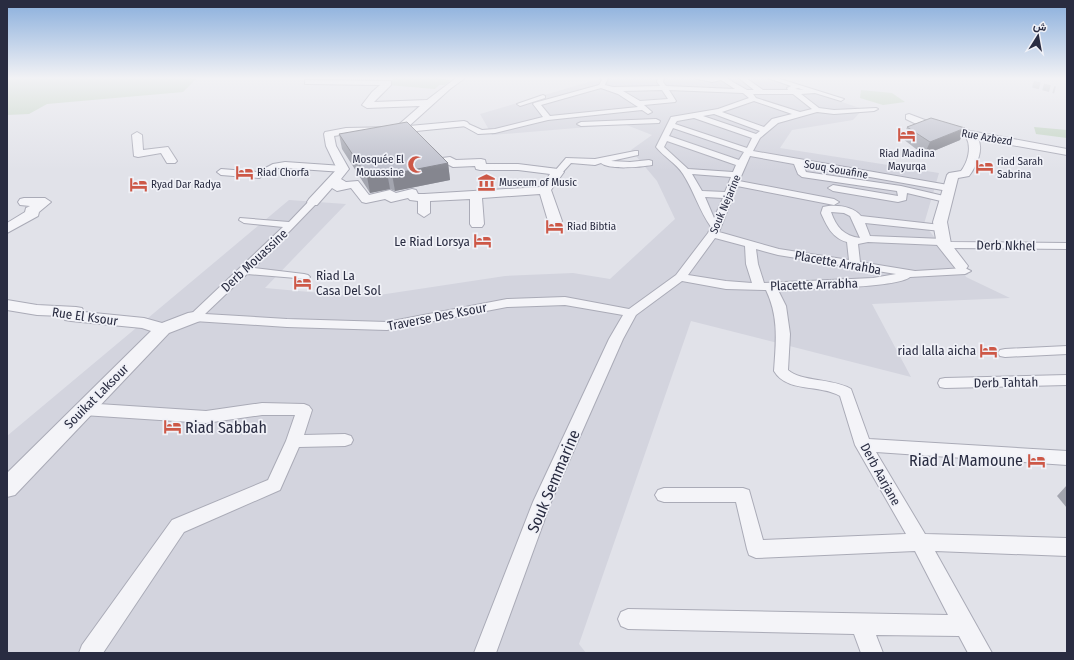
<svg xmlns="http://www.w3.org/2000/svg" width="1074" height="660" viewBox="0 0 1074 660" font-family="'Fira Sans Condensed',Vazirmatn,sans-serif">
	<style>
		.built { fill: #d3d4de }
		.green { fill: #c2d3c2 }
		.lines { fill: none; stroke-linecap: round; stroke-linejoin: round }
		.pedestrian-tunnel { stroke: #bcbec7; stroke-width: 7; stroke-dasharray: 7 3.5; stroke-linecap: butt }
		.pedestrian-casing { stroke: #aaabb7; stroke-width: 2 }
		.minor-casing { stroke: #aaabb7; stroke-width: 2 }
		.pedestrian { fill: #f4f4f8; fill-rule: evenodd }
		.minor { fill: #f4f4f8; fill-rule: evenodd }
		.wall { fill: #a3a5af }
		.shaded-wall { fill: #85868f }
		.building { fill: #bec0cc; stroke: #85868f }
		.labels { text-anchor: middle; stroke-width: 3.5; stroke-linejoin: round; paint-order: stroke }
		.far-street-label { font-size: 11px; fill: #292c41; stroke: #f0f1f7 }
		.far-poi-label { font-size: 11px; fill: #292c41; stroke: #f0f1f7; text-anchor: start }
		.poi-label { font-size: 13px; fill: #292c41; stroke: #f0f1f7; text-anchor: end }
		.street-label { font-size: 13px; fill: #292c41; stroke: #f0f1f7 }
		.near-poi-label { font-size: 16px; fill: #292c41; stroke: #f0f1f7; text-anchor: start }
		.near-street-label { font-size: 16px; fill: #292c41; stroke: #f0f1f7 }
	</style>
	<rect width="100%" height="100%" fill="#e1e2e9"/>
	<!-- built -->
	<path class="built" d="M602,78H769L863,109L853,120L792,130L780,148L939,173L924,224L957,266L965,271L968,275H965L966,277L1010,298L872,304L911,377L691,321L579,644L586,653H7V436L289,200L346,204L265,288L366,297L505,276L573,273L610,279L675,219L657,181L631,150L652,135L624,124L492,135L480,114Z"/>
	<!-- green -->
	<g class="green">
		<path d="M7,78H197L183,92L47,104L29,114L7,115Z"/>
		<path d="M391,78H440L451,80L445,85H439L435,89L388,85L393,79Z"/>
		<path d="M861,90L892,93L905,102L883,105L860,98Z"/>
		<path d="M1034,127L1067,130V138L1036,134Z"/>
	</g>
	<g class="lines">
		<!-- pedestrian-tunnel -->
		<path class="pedestrian-tunnel" d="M1033,84L1055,90"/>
		<defs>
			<g id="pedestrian">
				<path d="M601,78H608L605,85L613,87L660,86L657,82L658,78H664L663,82L666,86L735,89L721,80L712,82L694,78H726L747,90H754L739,78H746L763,90H788L787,88L791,86L768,78H777L844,99L841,101L815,93L801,94L819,108L834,110L876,108L878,109L874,111L834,114L817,112L778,123L760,138L753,151L948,185L953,188L948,191L803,165L806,172L901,186L948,197L950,199L945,202L907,193L906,200L898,202L833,191L828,188L833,185L898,196L897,191L802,177L798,174L794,164L750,156L739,181L834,199L839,202L834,205L737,186L719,232L779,249L849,260L847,242C832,238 827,226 821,213L823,207C835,204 853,206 861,216L941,225L946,228L941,231L865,223L870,236L944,239L949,242L1067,243V249L944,248L939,245L868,242L858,244L860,262L915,271L965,268L971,271L965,274L910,277C898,288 800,289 778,290L786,306L790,334L788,370C801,382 833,378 851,389L869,439L1067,451V465L876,452L925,534L1067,538V556L935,551L992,653H968L959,636L876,635L883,653H861L854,634L628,629L621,626L618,619L621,612L628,609L948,615L915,551L756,558L749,555L747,549L736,502H664L658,500L655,495L658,490L664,488H743L749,490L763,540L906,534L855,445L840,396C820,384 787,393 774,371C776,342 779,317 766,290L726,289L682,281L636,315L623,339L551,502L496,653H474L533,502L609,339L623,315L565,305L507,307L387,330L287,327L194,321L188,317L283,227L244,223L239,220L240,218L289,222L310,200L313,199L318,202L316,204L254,268L304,274L308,275L310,277L308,279L247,274L205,314L287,319L387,322L507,299L565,297L629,309L676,275L708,233L711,227C699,210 694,191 683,174C676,163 664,157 656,147L671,117L718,109L749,98L743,93L669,90L676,101L675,102L644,105L652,112L648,114L642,110L548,120L495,133L478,134L460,124L464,122L482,130L495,129L543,117L533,104L534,103L599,85L602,80ZM601,88L618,94L638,107L550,116L541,105ZM798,88L804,90L795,89ZM662,90L668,99L640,101L623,91ZM753,94H793L812,109L800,112L756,98ZM754,101L792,114L772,119L764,127L722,112ZM714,114L760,131L756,134L703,116ZM694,118L752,138L747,148L675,124L677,121ZM673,128L744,152L739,160L669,136ZM667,141L736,165L733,172L688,169L664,147ZM692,174L731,177L725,192L702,191ZM705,197L723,198L714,218ZM831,212L844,213L850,216L860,238C844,236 836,227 831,212ZM715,238L745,246L746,264L752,283L726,281L688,275ZM756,249L778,255L896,274L873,278L764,283L758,264Z"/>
				<path d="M543,95L545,96V98L520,106L517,104Z"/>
				<path d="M656,119L660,121L659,123L581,126L577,124L581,122Z"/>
				<path d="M635,151H638V155L611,161L630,162L649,160L652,161V165C641,167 609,170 601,163L595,165L571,163L561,174H555L554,172L566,158L595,159Z"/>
				<path d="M285,162L343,166L347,169L343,172L285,168H278L259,178L221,175L217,172L221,169L258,172L273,164Z"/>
				<path d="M1067,346V354L1005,357L1000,356L998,353L1000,350L1005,349Z"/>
				<path d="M1067,375V385L945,388L940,387L938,383L940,379L945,378Z"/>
				<path d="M83,403L206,411L262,403L304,404L309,406L312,410L304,435L345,434L351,436L353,440L351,444L345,446L299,447L280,490L184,532L103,653H79L82,645L172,520L268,480L286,441L295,415H262L206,423L83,415L78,413L75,409L78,405Z"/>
			</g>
			<g id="minor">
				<path d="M456,78H465L450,89L409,126L464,121L467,122L469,124L467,126L396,133L346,134L334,136L336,146L349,169L341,179L346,182L358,181L369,195L390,190L396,193L412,189L416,190L418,194H424L541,187L550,174L518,170H480L476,169L475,166L453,167L447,164C435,166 430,160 423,150L428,147L432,148L442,158L450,157L456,160L481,159L485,160L486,164H518L558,169L564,172L551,190L562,221L560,224H550L548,221L540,194L482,198L484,224L482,227H472L470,224V199L430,201V213L424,217L418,213V201L410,200L408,198L391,202L385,199L366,203L362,202L351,188L337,191L332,188L317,205H309L307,202L309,199L337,169L326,146L324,134L325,132L346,128L396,127L420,106L367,108L362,105L372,92L380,85L308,84H305V80L391,81V85L374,102L427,100Z"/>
				<path d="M909,114L938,125L1067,149V155L978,139C984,150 976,167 969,176L958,178L947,222L951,244L968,266L966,269H956L937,245L933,222L947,175L949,173L961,171C968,162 972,147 966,137C945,133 925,129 906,119V115Z"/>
				<path d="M137,132L142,135L143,150L168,147L177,161L175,163H167L161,153L138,157L134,156L132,135Z"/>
				<path d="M24,198H45L51,202L39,212L38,216L7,233V223L25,212L26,208L30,206L20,205L18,202L20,199Z"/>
				<path d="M7,300L37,305L76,307L82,308L84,312L144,318L162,323L188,313L194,312L200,313L202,317L200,321L169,333L15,495L7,497V473L151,331L142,328L71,321L65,320L63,316L37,315L7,310Z"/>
			</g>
		</defs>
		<!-- pedestrian casing -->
		<use href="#pedestrian" class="pedestrian-casing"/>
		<!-- minor casing -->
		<use href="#minor" class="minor-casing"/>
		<!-- pedestrian -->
		<use href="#pedestrian" class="pedestrian"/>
		<!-- minor -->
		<use href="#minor" class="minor"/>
	</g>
	<!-- wall -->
	<g class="wall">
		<path d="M907,127L960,140L924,155L903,139Z"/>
		<path d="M339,134L448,163L450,180L395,191L390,189L370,193L342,149Z"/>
		<path d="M1067,485V508L1057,496Z"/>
	</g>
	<!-- shaded-wall -->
	<g class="shaded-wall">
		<path d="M965,128L960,140L924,155L930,142Z"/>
		<path d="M448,163L450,180L395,191L392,174Z"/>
		<path d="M387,172L390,189L370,193L367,176Z"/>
	</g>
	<!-- building -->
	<g class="building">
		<path d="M931,118L965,128L930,142L907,127Z"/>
		<path d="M407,122L448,163L392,174L387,172L367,176L339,134Z"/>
	</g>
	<!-- sky -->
	<linearGradient id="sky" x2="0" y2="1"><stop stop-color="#89aedc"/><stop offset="0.46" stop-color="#f2f2f5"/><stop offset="1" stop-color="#f2f2f5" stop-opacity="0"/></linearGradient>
	<rect width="1074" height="170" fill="url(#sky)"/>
	<!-- icons -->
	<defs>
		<symbol id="hotel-bare" viewBox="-9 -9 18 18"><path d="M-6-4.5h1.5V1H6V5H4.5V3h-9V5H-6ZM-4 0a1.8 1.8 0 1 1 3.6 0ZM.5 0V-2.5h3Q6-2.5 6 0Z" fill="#cd5847" stroke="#f0f1f7" stroke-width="2.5" paint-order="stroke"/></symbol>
		<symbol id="mosque-bare" viewBox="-9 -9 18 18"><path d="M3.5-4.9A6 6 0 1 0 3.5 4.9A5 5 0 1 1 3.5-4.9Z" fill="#cd5847" stroke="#f0f1f7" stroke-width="2.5" paint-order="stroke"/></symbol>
		<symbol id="museum-bare" viewBox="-9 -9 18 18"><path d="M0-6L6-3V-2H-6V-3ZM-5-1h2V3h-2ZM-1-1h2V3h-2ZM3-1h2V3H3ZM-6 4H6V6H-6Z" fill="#cd5847" stroke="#f0f1f7" stroke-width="2.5" paint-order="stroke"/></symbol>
	</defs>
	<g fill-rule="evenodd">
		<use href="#hotel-bare" x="894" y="122" width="25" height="25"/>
		<use href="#mosque-bare" x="404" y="152" width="25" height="25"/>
		<use href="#hotel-bare" x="972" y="154" width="25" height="25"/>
		<use href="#hotel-bare" x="232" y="160" width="25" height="25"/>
		<use href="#museum-bare" x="474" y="170" width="25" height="25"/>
		<use href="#hotel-bare" x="126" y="172" width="25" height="25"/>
		<use href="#hotel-bare" x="542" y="214" width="25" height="25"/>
		<use href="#hotel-bare" x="470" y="228" width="25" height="25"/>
		<use href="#hotel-bare" x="290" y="270" width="25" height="25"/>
		<use href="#hotel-bare" x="976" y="338" width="25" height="25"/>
		<use href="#hotel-bare" x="160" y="414" width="25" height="25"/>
		<use href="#hotel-bare" x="1024" y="448" width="25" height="25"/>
	</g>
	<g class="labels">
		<!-- far-street labels -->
		<g class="far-street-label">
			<text transform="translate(987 137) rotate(10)" y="4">Rue Azbezd</text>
			<text transform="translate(836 169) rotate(10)" y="4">Souq Souafine</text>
			<text transform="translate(725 204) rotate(-67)" y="4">Souk Nejarine</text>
		</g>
		<!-- far-poi labels -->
		<g class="far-poi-label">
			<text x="907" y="157" text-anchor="middle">Riad Madina<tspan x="907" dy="13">Mayurqa</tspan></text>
			<text x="404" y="163" text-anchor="end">Mosquée El<tspan x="404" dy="13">Mouassine</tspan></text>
			<text x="997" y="165">riad Sarah<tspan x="997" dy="13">Sabrina</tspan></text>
			<text x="257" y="176">Riad Chorfa</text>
			<text x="499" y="186">Museum of Music</text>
			<text x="151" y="188">Ryad Dar Radya</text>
			<text x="567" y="230">Riad Bibtia</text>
		</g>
		<!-- poi labels -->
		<g class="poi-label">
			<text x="470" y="246">Le Riad Lorsya</text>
			<text x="316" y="280" text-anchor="start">Riad La<tspan x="316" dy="15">Casa Del Sol</tspan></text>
			<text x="976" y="355">riad lalla aicha</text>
		</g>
		<!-- street labels -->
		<g class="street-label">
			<text transform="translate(1006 245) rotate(1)" y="5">Derb Nkhel</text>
			<text transform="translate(254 260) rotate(-43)" y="5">Derb Mouassine</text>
			<text transform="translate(838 262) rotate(10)" y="5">Placette Arrahba</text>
			<text transform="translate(814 284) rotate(-2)" y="5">Placette Arrabha</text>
			<text transform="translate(85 316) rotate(8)" y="5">Rue El Ksour</text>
			<text transform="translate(437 316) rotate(-11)" y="5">Traverse Des Ksour</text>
			<text transform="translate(1006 382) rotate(-1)" y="5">Derb Tahtah</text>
			<text transform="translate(96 396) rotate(-45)" y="5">Souikat Laksour</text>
			<text transform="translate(881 474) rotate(61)" y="5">Derb Aarjane</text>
		</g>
		<!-- near-poi labels -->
		<g class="near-poi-label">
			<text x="185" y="433">Riad Sabbah</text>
			<text x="1023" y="466" text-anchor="end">Riad Al Mamoune</text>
		</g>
		<!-- near-street labels -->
		<g class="near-street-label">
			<text transform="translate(553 481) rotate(-67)" y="6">Souk Semmarine</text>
		</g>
	</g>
	<!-- border -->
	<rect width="1074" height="660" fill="none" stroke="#292c41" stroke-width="16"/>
	<!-- north arrow -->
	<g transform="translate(1038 36) rotate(11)" stroke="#f0f1f7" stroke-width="3" paint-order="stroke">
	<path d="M0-3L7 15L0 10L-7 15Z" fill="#292c41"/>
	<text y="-6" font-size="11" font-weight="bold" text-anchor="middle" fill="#292c41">ش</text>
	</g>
</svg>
